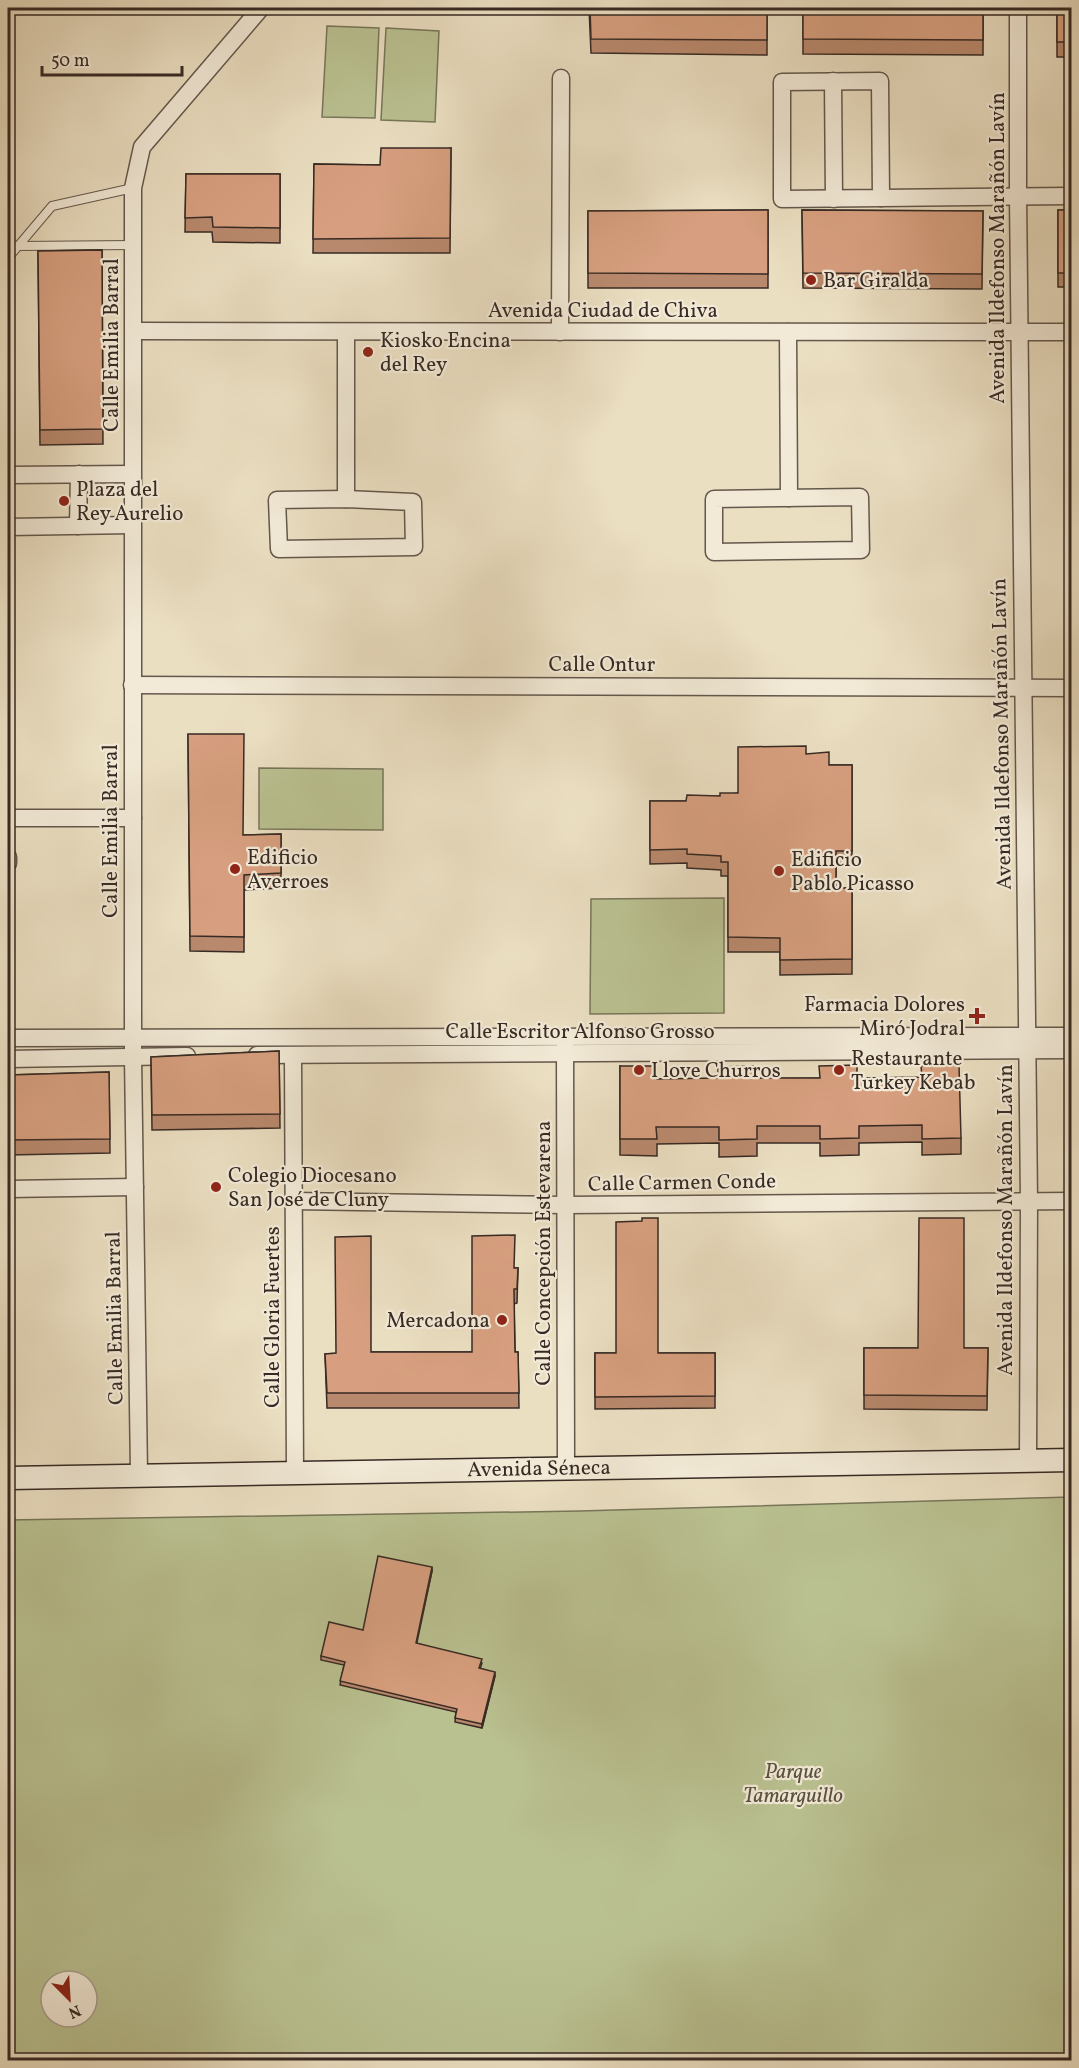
<svg xmlns="http://www.w3.org/2000/svg" width="1079" height="2068" viewBox="0 0 1079 2068" font-family="Vollkorn,serif">
	<style>
		.green { fill: #bac191; stroke: #78765a; stroke-width: 1.5; fill-rule: evenodd }
		.lines { fill: none; stroke-linecap: round; stroke-linejoin: round }
		.lane-casing { stroke: #64574c; stroke-width: 10 }
		.street-casing { stroke: #64574c; stroke-width: 19 }
		.secondary-casing { stroke: #372a24; stroke-width: 25 }
		.lane { stroke: #f2ead7; stroke-width: 8 }
		.street { stroke: #f2ead7; stroke-width: 16 }
		.secondary { stroke: #f2ead7; stroke-width: 22 }
		.wall { fill: #b9896d; stroke: #372a24; stroke-width: 1.5 }
		.shaded-wall { fill: #966f59; stroke: #372a24; stroke-width: 1.5 }
		.building { fill: #d79f7f; stroke: #372a24; stroke-width: 1.5 }
		.poi-dot { fill: #8f2418; stroke: #f2ead7; stroke-width: 2 }
		.labels { text-anchor: middle; stroke-width: 4.5; stroke-linejoin: round; paint-order: stroke }
		.street-label { font-size: 21px; fill: #372a24; stroke: #f2ead7 }
		.poi-label { font-size: 21px; fill: #372a24; stroke: #f2ead7; text-anchor: start }
		.park-label { font-size: 21px; font-style: italic; fill: #58503f; stroke: #f2ead7 }
	</style>
	<rect width="100%" height="100%" fill="#ebdfc2"/>
	<filter id="stains"><feTurbulence type="fractalNoise" baseFrequency=".00333" numOctaves="4"/><feColorMatrix values="0 0 0 0 .2 0 0 0 0 .09 0 0 0 0 .02 0 0 0 .5 -.17"/></filter>
	<radialGradient id="worn" r=".72"><stop offset=".6" stop-color="#630" stop-opacity="0"/><stop offset="1" stop-color="#630" stop-opacity=".3"/></radialGradient>
	<!-- green -->
	<g class="green">
		<path d="M327,26L379,28L375,118L322,117Z"/>
		<path d="M386,28L439,31L435,122L381,120Z"/>
		<path d="M259,768L383,769V830L259,829Z"/>
		<path d="M724,898V1013L590,1014L591,899Z"/>
		<path d="M1071,1497V2060H8V1520L580,1511ZM51,1981H87V2017H51Z"/>
	</g>
	<g class="lines">
		<defs>
			<g id="lane">
				<path d="M17,246L134,245"/>
				<path d="M8,258L52,206L133,188"/>
			</g>
			<g id="street">
				<path d="M1018,8V196L1029,1201L1028,1461"/>
				<path d="M833,81L834,199"/>
				<path d="M880,81L881,198L782,199V82Z"/>
				<path d="M881,198L1072,196"/>
				<path d="M134,331L1072,332"/>
				<path d="M560,332L561,78"/>
				<path d="M788,332L789,498"/>
				<path d="M8,475L132,474"/>
				<path d="M860,497L861,550L714,552V499Z"/>
				<path d="M346,499L413,502L414,547L279,549L277,500Z"/>
				<path d="M346,499V332"/>
				<path d="M78,526L79,474"/>
				<path d="M8,527L132,525"/>
				<path d="M132,685L1072,688"/>
				<path d="M8,818H133"/>
				<path d="M8,857V863"/>
				<path d="M8,1038L1072,1036"/>
				<path d="M565,1045L566,1468"/>
				<path d="M257,1055L1072,1050"/>
				<path d="M293,1055L295,1472"/>
				<path d="M8,1059L187,1056"/>
				<path d="M8,1189L135,1187"/>
				<path d="M293,1201L565,1205L1072,1201"/>
				<path d="M139,1474L133,1057V188L142,147L261,8"/>
			</g>
			<path id="secondary" d="M8,1478L1072,1460"/>
		</defs>
		<!-- lane casing -->
		<use href="#lane" class="lane-casing"/>
		<!-- street casing -->
		<use href="#street" class="street-casing"/>
		<!-- secondary casing -->
		<use href="#secondary" class="secondary-casing"/>
		<!-- lane -->
		<use href="#lane" class="lane"/>
		<!-- street -->
		<use href="#street" class="street"/>
		<!-- secondary -->
		<use href="#secondary" class="secondary"/>
	</g>
	<!-- wall -->
	<g class="wall">
		<path d="M589,8H767V55L591,53Z"/>
		<path d="M803,8H983V55L803,54Z"/>
		<rect x="1057" y="8" width="14" height="49"/>
		<path d="M451,148L450,253H313L314,164L380,165Z"/>
		<path d="M186,174H280V243L213,242L212,232H185Z"/>
		<path d="M768,210V288H588V211Z"/>
		<path d="M802,210L983,211L982,289L803,288Z"/>
		<rect x="1058" y="210" width="13" height="77"/>
		<path d="M102,250L103,444L40,445L38,251Z"/>
		<path d="M188,734L243,835L281,834V888L244,890V952L190,951Z"/>
		<path d="M806,754L829,765H852V865H836V888H852V974L780,975V952H728V876H721V870L687,868V863L650,864V801H686L738,793Z"/>
		<path d="M279,1051L280,1128L152,1130L151,1057Z"/>
		<path d="M620,1066L657,1079L857,1078L961,1138V1154L922,1155V1142L859,1143V1155L820,1156V1143H757V1156L719,1157V1143L657,1144V1156L620,1155Z"/>
		<path d="M109,1072L110,1153L8,1155V1075Z"/>
		<path d="M514,1268H518L517,1303L514,1304L515,1352H518L519,1408H327L325,1354L371,1352H472Z"/>
		<path d="M864,1348H988L987,1410L864,1409Z"/>
		<path d="M595,1353H715V1408L595,1409Z"/>
		<path d="M1068,1354H1071V1408H1069Z"/>
		<path d="M432,1571L416,1643L482,1663L480,1669L495,1676L482,1728L455,1722L456,1712L340,1685L344,1665L321,1660V1656L363,1630Z"/>
	</g>
	<!-- shaded-wall -->
	<g class="shaded-wall">
		<path d="M432,1567V1571L416,1647V1643Z"/>
		<path d="M495,1672V1676L482,1728V1724Z"/>
	</g>
	<!-- building -->
	<g class="building">
		<path d="M590,8H767V40L591,39Z"/>
		<path d="M803,8H983V40L803,39Z"/>
		<rect x="1057" y="8" width="14" height="34"/>
		<path d="M381,148H451L450,238L313,239L314,164L380,165Z"/>
		<path d="M186,174H280V228L213,227L212,217L185,218Z"/>
		<path d="M768,210V274L588,273V211Z"/>
		<path d="M802,210L983,211L982,274L803,273Z"/>
		<rect x="1058" y="210" width="13" height="63"/>
		<path d="M102,250L103,429L40,430L38,251Z"/>
		<path d="M188,734H244L243,835L281,834V873L244,875V937L190,936Z"/>
		<path d="M806,746V754L829,752V765H852V851H836V888H852V959L780,960V938L728,937V862H721V856L687,854V849L650,850V801H686L687,795L720,796V793H738V747Z"/>
		<path d="M279,1051L280,1114L152,1115L151,1057Z"/>
		<path d="M857,1065V1078L922,1077L921,1066L959,1065L961,1138L922,1139V1125L859,1126V1138L820,1139V1126H757V1139L719,1140V1127H656L657,1139H620V1066H657V1079L718,1078V1067L755,1066L756,1078H820L819,1066Z"/>
		<path d="M109,1072L110,1139L8,1140V1075Z"/>
		<path d="M642,1218H658V1353H715V1396L595,1397V1353H616V1222L642,1221Z"/>
		<path d="M919,1218H964V1348H988L987,1396L864,1395V1348H918Z"/>
		<path d="M515,1235L514,1268H518L517,1289H514L515,1352H518L519,1393H327L325,1354L336,1353L335,1237L371,1236V1352H472V1236Z"/>
		<path d="M1068,1354H1071V1393H1069Z"/>
		<path d="M378,1556L432,1567L416,1643L482,1659L479,1668L495,1672L482,1724L455,1718L457,1709L340,1681L345,1662L321,1656L329,1622L363,1630Z"/>
	</g>
	<!-- markers -->
	<g class="poi-dot">
		<circle cx="811" cy="280" r="6"/>
		<circle cx="368" cy="352" r="6"/>
		<circle cx="64" cy="501" r="6"/>
		<circle cx="235" cy="869" r="6"/>
		<circle cx="779" cy="871" r="6"/>
		<path d="M974 1007h6v6h6v6h-6v6h-6v-6h-6v-6h6z"/>
		<circle cx="639" cy="1070" r="6"/>
		<circle cx="839" cy="1070" r="6"/>
		<circle cx="216" cy="1187" r="6"/>
		<circle cx="502" cy="1320" r="6"/>
	</g>
	<g class="labels">
		<!-- street labels -->
		<g class="street-label">
			<text transform="translate(997 248) rotate(-90)" y="7">Avenida Ildefonso Marañón Lavín</text>
			<text x="603" y="317">Avenida Ciudad de Chiva</text>
			<text transform="translate(111 345) rotate(-90)" y="7">Calle Emilia Barral</text>
			<text x="602" y="671">Calle Ontur</text>
			<text transform="translate(1001 734) rotate(-91)" y="7">Avenida Ildefonso Marañón Lavín</text>
			<text transform="translate(110 831) rotate(-90)" y="7">Calle Emilia Barral</text>
			<text x="580" y="1038">Calle Escritor Alfonso Grosso</text>
			<text transform="translate(682 1182) rotate(-1)" y="7">Calle Carmen Conde</text>
			<text transform="translate(1005 1220) rotate(-90)" y="7">Avenida Ildefonso Marañón Lavín</text>
			<text transform="translate(543 1253) rotate(-90)" y="7">Calle Concepción Estevarena</text>
			<text transform="translate(272 1317) rotate(-90)" y="7">Calle Gloria Fuertes</text>
			<text transform="translate(114 1318) rotate(-91)" y="7">Calle Emilia Barral</text>
			<text transform="translate(539 1468) rotate(-1)" y="7">Avenida Séneca</text>
		</g>
		<!-- poi labels -->
		<g class="poi-label">
			<text x="823" y="287">Bar Giralda</text>
			<text x="380" y="347">Kiosko Encina<tspan x="380" dy="24">del Rey</tspan></text>
			<text x="76" y="496">Plaza del<tspan x="76" dy="24">Rey Aurelio</tspan></text>
			<text x="247" y="864">Edificio<tspan x="247" dy="24">Averroes</tspan></text>
			<text x="791" y="866">Edificio<tspan x="791" dy="24">Pablo Picasso</tspan></text>
			<text x="965" y="1011" text-anchor="end">Farmacia Dolores<tspan x="965" dy="24">Miró Jodral</tspan></text>
			<text x="851" y="1065">Restaurante<tspan x="851" dy="24">Turkey Kebab</tspan></text>
			<text x="651" y="1077">I love Churros</text>
			<text x="228" y="1182">Colegio Diocesano<tspan x="228" dy="24">San José de Cluny</tspan></text>
			<text x="490" y="1327" text-anchor="end">Mercadona</text>
		</g>
		<!-- park labels -->
		<g class="park-label">
			<text x="793" y="1778">Parque<tspan x="793" dy="24">Tamarguillo</tspan></text>
		</g>
	</g>
	<!-- margin -->
	<rect width="1079" height="2068" fill="none" stroke="#ebdfc2" stroke-width="30"/>
	<rect x="9" y="9" width="1061" height="2050" fill="none" stroke="#372a24" stroke-width="3"/>
	<rect x="15" y="15" width="1049" height="2038" fill="none" stroke="#372a24" stroke-width="1.5"/>
	<!-- north arrow -->
	<g transform="translate(69 1999) rotate(156)"><circle r="28" fill="#f2ead7" stroke="#a79d8f" stroke-width="1.5"/>
	<path d="M0-4.5L10 22L0 15L-10 22Z" fill="#8f2418"/>
	<text y="-9" font-size="16" font-weight="bold" text-anchor="middle" fill="#372a24">N</text>
	</g>
	<!-- scale -->
	<path d="M42 66v9h140v-9" fill="none" stroke="#372a24" stroke-width="3"/>
	<text x="51" y="66" font-size="18" fill="#372a24" stroke="#f2ead7" stroke-width="4.5" paint-order="stroke">50 m</text>
	<rect width="100%" height="100%" filter="url(#stains)"/>
	<rect width="100%" height="100%" fill="url(#worn)"/>
</svg>
